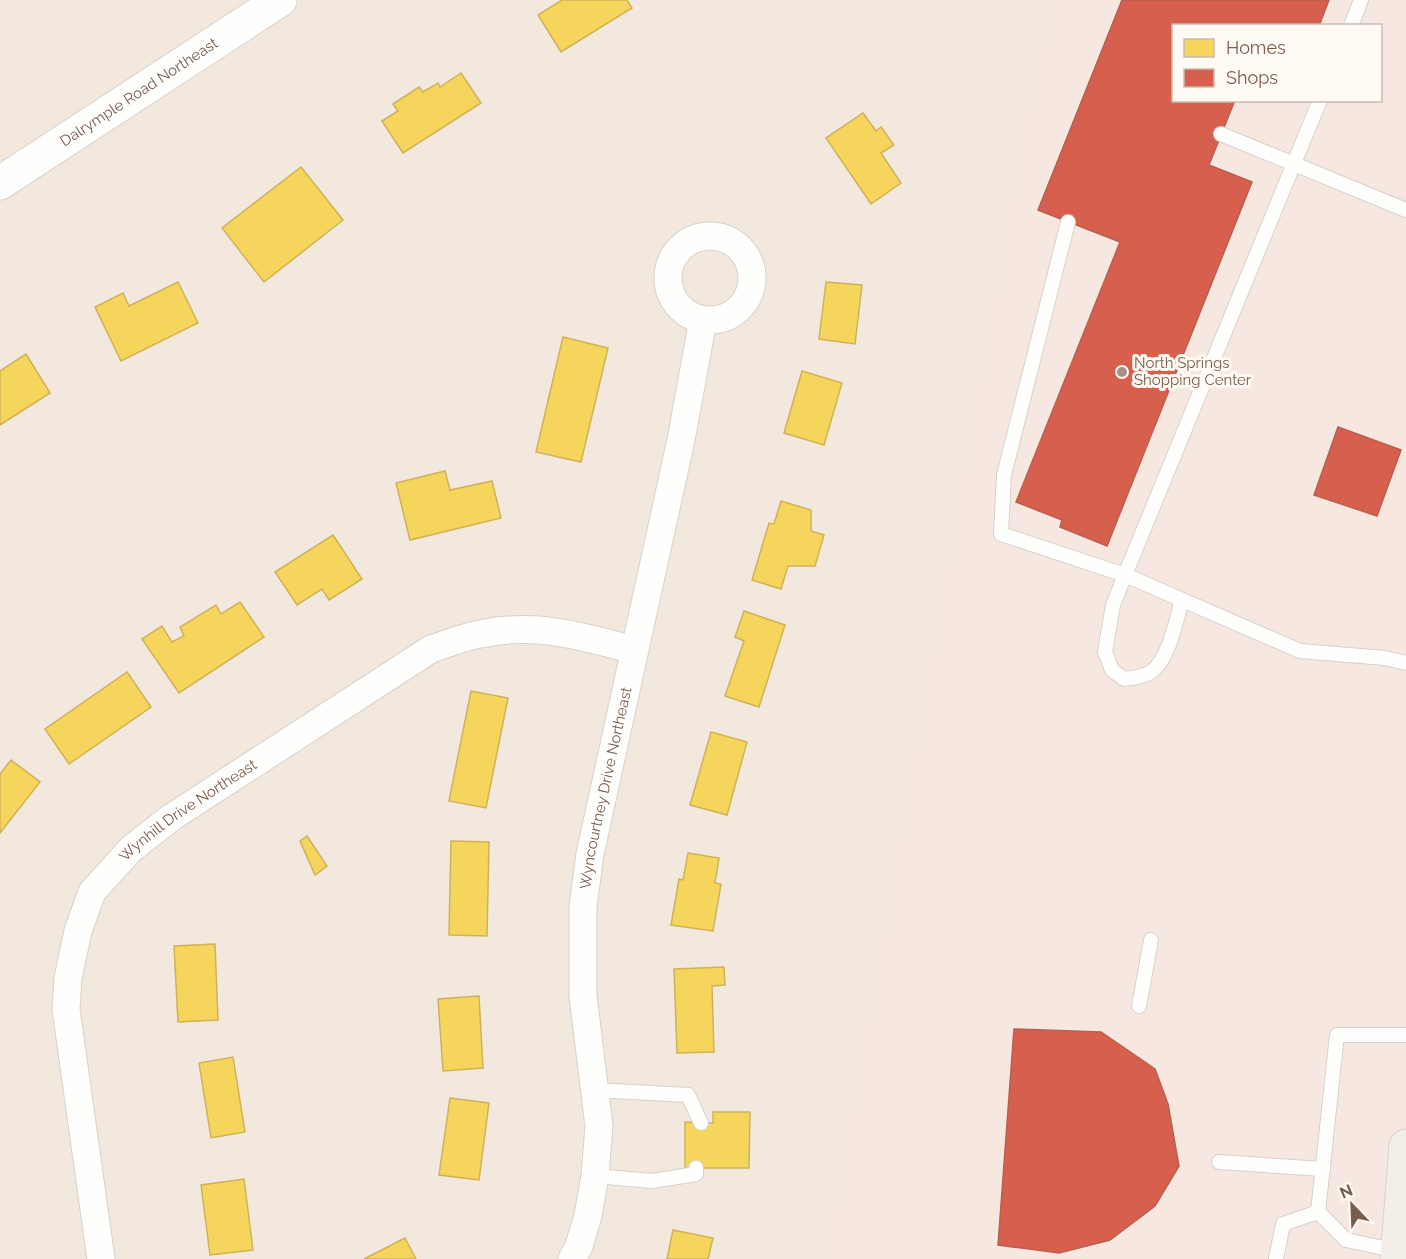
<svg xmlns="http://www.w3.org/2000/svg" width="1406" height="1259" viewBox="0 0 1406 1259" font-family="Raleway,sans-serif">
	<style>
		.residential { fill: #f2e8de }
		.commercial { fill: #f6e8e1; fill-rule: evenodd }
		.homes { fill: #f6d55c; stroke: #d1b158; stroke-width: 1.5 }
		.shops { fill: #d6604d; stroke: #ba5f4d; stroke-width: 1.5 }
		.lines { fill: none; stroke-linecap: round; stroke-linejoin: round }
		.lane-casing { stroke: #d7d1cb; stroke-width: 16 }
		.street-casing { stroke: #d7d1cb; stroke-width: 29 }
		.secondary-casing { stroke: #d9d2cb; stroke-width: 35 }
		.primary-casing { stroke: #dad1cc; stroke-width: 35 }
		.lane { stroke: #fefefd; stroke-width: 14 }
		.street { stroke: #fefefd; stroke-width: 27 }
		.secondary { stroke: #fefefd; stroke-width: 33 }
		.primary { stroke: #f3eee8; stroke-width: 33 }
		.poi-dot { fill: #a69286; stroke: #fffaf3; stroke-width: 2 }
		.labels { text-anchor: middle; stroke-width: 6; stroke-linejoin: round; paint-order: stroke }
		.street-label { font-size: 15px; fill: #7a5c4d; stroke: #fffaf3 }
		.poi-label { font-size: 15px; fill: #7a5c4d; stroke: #fffaf3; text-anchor: start }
	</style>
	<rect width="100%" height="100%" fill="#f9f5f0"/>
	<!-- residential -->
	<path class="residential" d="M0,0H1053L1028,88L823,1259H0Z"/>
	<!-- commercial -->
	<path class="commercial" d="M1053,0H1406V1259H823L1028,88ZM1174,26H1380V100H1174Z"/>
	<!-- homes -->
	<g class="homes">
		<path d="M562,0H627L632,8L561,52L538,15Z"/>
		<path d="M461,73L481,103L403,153L382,121L398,111L393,104L419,87L423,92L438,83L440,87Z"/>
		<path d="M863,113L876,131L881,127L894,145L881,153L901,183L871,204L826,138Z"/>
		<path d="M301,167L343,220L264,282L222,228Z"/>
		<path d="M178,282L198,323L121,361L95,307L123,293L129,306Z"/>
		<path d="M826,282L862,285L855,344L819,339Z"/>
		<path d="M563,337L608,348L581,462L536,452Z"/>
		<path d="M26,354L50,393L0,425V371Z"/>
		<path d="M802,371L842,383L824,445L784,433Z"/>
		<path d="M445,471L450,490L492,481L501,518L410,540L396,483Z"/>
		<path d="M781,501L811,510V531L824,535L815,566H788L781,589L752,580L769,523L774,524Z"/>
		<path d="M333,535L362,579L329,600L322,589L297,605L275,572Z"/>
		<path d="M240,602L264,637L179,693L142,639L162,626L172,642L184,636L180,627L216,605L221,614Z"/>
		<path d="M744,611L785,625L759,707L725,696L744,641L735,637Z"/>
		<path d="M127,672L151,707L69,764L45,729Z"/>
		<path d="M471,691L508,698L486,808L449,801Z"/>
		<path d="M711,732L747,742L727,815L690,805Z"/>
		<path d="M11,760L40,782L0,833V774Z"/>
		<path d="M307,836L327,866L315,875L300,841Z"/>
		<path d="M451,841L489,842L487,936L449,935Z"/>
		<path d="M688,853L719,858L715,883L721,884L713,931L671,925L679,879L683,880Z"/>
		<path d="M215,944L218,1020L178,1022L174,946Z"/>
		<path d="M724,967L725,985L712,986L714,1052L677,1053L674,969Z"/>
		<path d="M479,996L483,1068L443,1071L438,999Z"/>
		<path d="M233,1057L245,1132L211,1138L199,1063Z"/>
		<path d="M450,1098L489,1103L479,1180L439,1175Z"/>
		<path d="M713,1112H750L749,1168H685V1122L713,1123Z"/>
		<path d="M244,1179L253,1250L210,1255L201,1185Z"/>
		<path d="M673,1230L713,1238L708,1259H667Z"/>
		<path d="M405,1238L416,1259H364Z"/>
	</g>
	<!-- shops -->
	<g class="shops">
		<path d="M1122,0H1329L1319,26H1174V100H1235L1209,165L1252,182L1107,546L1060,527L1062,520L1016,502L1120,242L1038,210Z"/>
		<path d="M1338,427L1401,450L1377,516L1314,495Z"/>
		<path d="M1014,1029L1101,1032L1155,1069L1168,1104L1179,1166L1155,1206L1110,1240L1059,1253L998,1245Z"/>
	</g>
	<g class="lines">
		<defs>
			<g id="lane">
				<path d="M1351,26L1361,0"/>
				<path d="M1320,100L1125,575L1300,651L1385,658L1406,663"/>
				<path d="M1221,134L1406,210"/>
				<path d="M1068,222L1004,475L1001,534L1125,575L1113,605L1105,652L1112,670L1124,679C1133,678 1143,677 1151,672C1169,660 1176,620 1182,600"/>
				<path d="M1139,1006L1151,940"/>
				<path d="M594,1090L688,1095L701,1123"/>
				<path d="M1219,1162L1323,1169"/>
				<path d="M595,1176L652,1181L696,1174V1168"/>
				<path d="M1397,1251L1346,1240L1318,1212L1337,1035H1406"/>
				<path d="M1276,1259L1283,1224L1318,1212"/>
			</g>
			<g id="street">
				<circle cx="710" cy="278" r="42"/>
				<path id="s1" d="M101,1259L66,1009L68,978L78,931L92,892L131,849L172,817L431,649C447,644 463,637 480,634C534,622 582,636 634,650"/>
				<path id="s2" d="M572,1259L579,1246L588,1216L595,1176L599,1126L583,996V906L590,854L681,440L703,320"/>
			</g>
			<g id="secondary">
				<path id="s3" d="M0,183L280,0"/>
			</g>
			<path id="primary" d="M1397,1259L1406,1146"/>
		</defs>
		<!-- lane casing -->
		<use href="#lane" class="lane-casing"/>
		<!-- street casing -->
		<use href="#street" class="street-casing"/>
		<!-- secondary casing -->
		<use href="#secondary" class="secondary-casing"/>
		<!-- primary casing -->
		<use href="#primary" class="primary-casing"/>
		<!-- lane -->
		<use href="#lane" class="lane"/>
		<!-- street -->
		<use href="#street" class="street"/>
		<!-- secondary -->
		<use href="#secondary" class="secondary"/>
		<!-- primary -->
		<use href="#primary" class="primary"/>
	</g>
	<!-- markers -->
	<circle class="poi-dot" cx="1122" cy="372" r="6"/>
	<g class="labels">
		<!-- street labels -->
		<g class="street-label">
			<text dy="5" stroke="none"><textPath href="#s3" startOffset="166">Dalrymple Road Northeast</textPath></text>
			<text dy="5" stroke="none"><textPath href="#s2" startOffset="478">Wyncourtney Drive Northeast</textPath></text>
			<text dy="5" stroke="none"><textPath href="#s1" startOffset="500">Wynhill Drive Northeast</textPath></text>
		</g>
		<!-- poi labels -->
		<g class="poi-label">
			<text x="1134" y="368">North Springs<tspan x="1134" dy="17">Shopping Center</tspan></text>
		</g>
	</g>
	<!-- legend -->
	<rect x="1172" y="24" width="210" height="78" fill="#fffaf3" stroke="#cabbb1" stroke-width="1.5"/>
	<rect x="1184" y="39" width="30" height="18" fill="#f6d55c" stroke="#cabbb1" stroke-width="1.5"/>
	<text x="1226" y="54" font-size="18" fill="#7a5c4d">Homes</text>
	<rect x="1184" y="69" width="30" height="18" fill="#d6604d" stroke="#cabbb1" stroke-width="1.5"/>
	<text x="1226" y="84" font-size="18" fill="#7a5c4d">Shops</text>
	<!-- north arrow -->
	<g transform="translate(1352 1205) rotate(337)" stroke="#fffaf3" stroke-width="4.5" paint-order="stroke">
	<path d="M0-4.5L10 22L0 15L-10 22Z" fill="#7a5c4d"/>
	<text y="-9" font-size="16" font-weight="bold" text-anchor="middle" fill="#7a5c4d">N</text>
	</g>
</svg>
